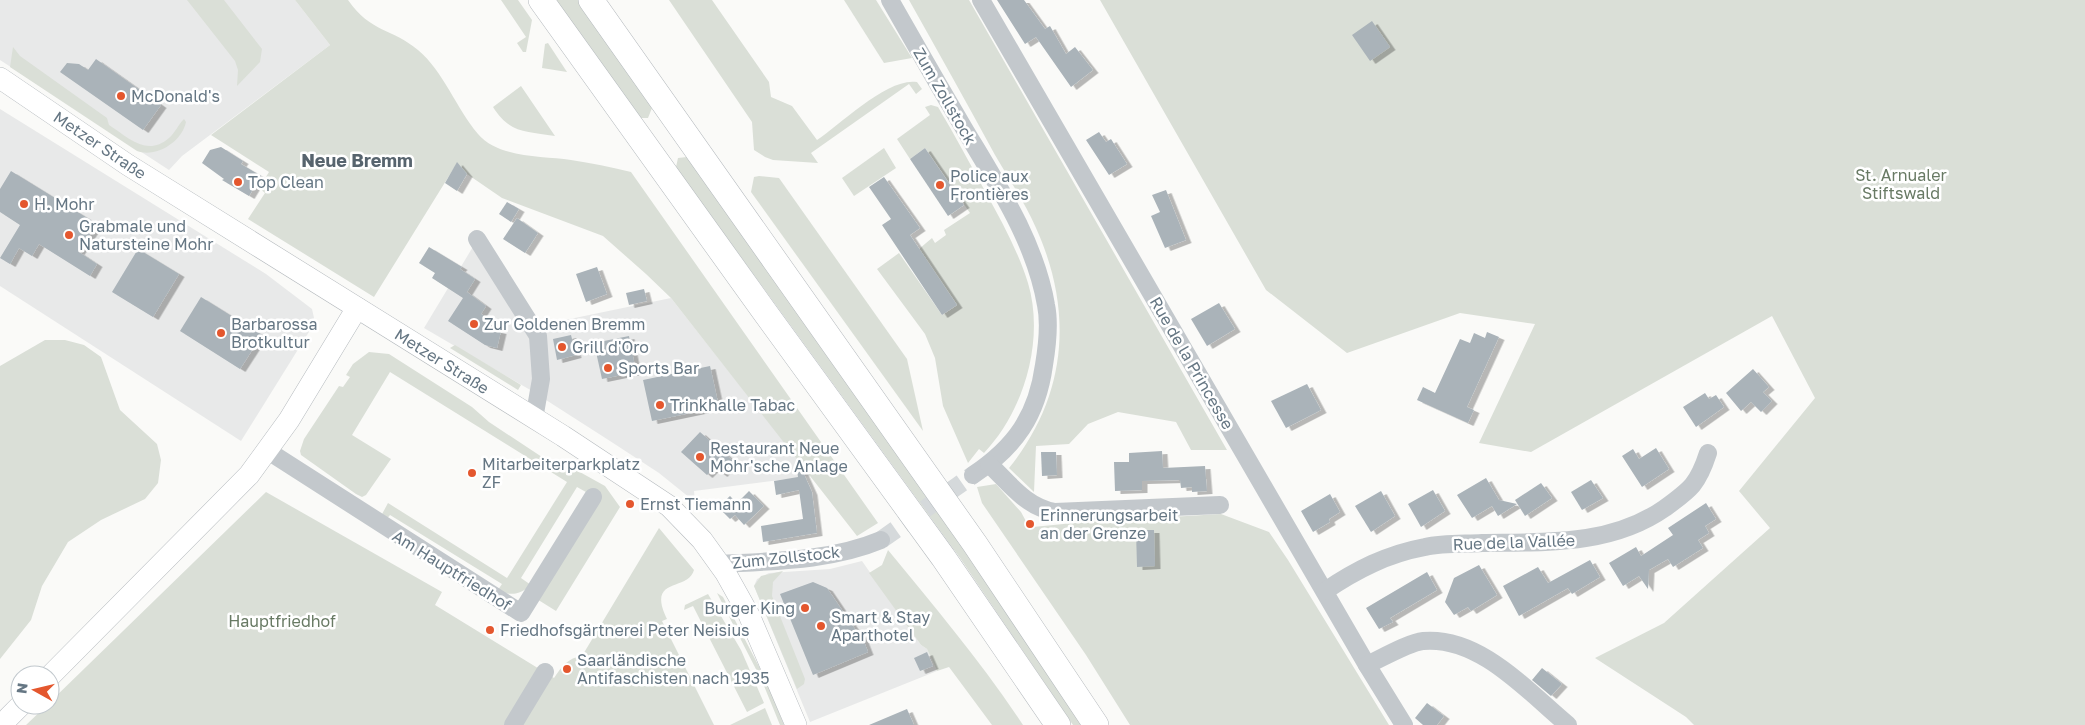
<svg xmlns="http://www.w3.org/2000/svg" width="2085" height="725" viewBox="0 0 2085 725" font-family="'Golos Text',sans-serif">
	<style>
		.built { fill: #e8e9e9 }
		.green { fill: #dadfd7 }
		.building { fill: #aab3b9; filter: url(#shadow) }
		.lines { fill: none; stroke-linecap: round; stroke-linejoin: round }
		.minor-tunnel { stroke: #d5d9db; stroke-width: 18; stroke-dasharray: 18 9; stroke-linecap: butt }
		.major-casing { stroke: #b5babe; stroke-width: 22 }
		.highway-casing { stroke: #b4b9bd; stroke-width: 26 }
		.minor { stroke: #c3c8cc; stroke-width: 18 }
		.major { stroke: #fff; stroke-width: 21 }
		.highway { stroke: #fff; stroke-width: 25 }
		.poi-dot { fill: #e4572e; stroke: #fff; stroke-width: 2 }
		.labels { text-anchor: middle; stroke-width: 5; stroke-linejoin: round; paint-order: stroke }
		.poi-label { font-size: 16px; fill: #657683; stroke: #fff; text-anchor: start }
		.street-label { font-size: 16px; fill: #657683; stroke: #fff }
		.park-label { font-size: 16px; fill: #687a64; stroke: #fff }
		.neighbourhood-label { font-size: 18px; font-weight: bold; fill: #57646e; stroke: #fff }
	</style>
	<defs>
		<filter id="shadow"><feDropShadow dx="5.5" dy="3" stdDeviation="0" flood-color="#0004"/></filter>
	</defs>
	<rect width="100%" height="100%" fill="#fafaf8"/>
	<!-- built -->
	<g class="built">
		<path d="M0,0H295L330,45L182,156L169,170L0,60Z"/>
		<path d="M0,109L266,274L312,309L314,318L312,327L241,441L0,286Z"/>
		<path d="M474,245L541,325L671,298L811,476L694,491L695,502L659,473L610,441L532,391L424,328Z"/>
		<path d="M862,561L921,645L927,649L937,671L810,722L754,586L757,579L769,573L830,569Z"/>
	</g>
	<!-- green -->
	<g class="green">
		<path d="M187,0H224L262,49L260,62L237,86L238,70L235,61Z"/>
		<path d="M295,0H348C371,33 392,28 418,50C444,72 456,108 478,134C498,158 542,156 571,160C591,163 611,167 631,172L878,523L857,536L671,298L646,274L603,236L502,198L467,174L457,163L374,297L248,219L265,193L259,188L269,172L211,135L330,45Z"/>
		<path d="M501,0H518L532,20L526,52H523L517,43L526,37Z"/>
		<path d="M555,0H578L650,104L652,108L648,118H639Z"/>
		<path d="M669,0H712L769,82L771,97L792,106L817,140C841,124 888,77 917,82L922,89L916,94L909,84L811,153L818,163L773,160L765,157L754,150L752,122Z"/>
		<path d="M844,0H876L912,58L884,63Z"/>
		<path d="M909,0H969L1227,450H1191L1176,422L1118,412L1088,424L1069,444L1036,446L1034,492L1009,468C1067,396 1074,312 1036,228C1025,203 1009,179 995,155C967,103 938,52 909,0Z"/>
		<path d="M1100,0H2085V725H1694L1686,717L1595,658L1664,623L1770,528L1739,491L1815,398L1772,316L1531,452L1479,443L1535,324L1460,313L1347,353L1266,290Z"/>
		<path d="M548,43L567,72L542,68L545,44Z"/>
		<path d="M13,47L20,56L107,118L109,125C129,138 147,157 169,138C175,133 178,125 184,119L186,122C182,142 156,158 137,151L10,67Z"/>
		<path d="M521,86L555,136C526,131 510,134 493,107Z"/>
		<path d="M931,105L938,107C955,135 970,164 986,193C1002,222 1018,251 1028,283C1045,340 1024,411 984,453L979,449L968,463L943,406L935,358L925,334L877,269L899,253L942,315L957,305L919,249L932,238L935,243L946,235L944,230L970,213L925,148L910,159L897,139L930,115L925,107Z"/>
		<path d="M884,148L896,168L854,196L842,178Z"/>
		<path d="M687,157L968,551L1084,725H1073L960,558L679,172L676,167L678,158Z"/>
		<path d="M759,176L779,178L907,359L923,431L751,192L754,177Z"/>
		<path d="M45,340H65L84,345L101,357L120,410L157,444L161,460L158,483L145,499L101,520L68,542L42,586L31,620L0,659V366Z"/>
		<path d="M455,345L521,385L518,390L450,348Z"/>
		<path d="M369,352L389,354L472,407L489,422L548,461L578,471L605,486L620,507L556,611L532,596L593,496L577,487L521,578L531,585C521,594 511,597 498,590L502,584L390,515L385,521L381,516L388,503L507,578L567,482L390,372L352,435L391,459L366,495L362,497L356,494L301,455L300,451L304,439L339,386L343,387L350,377L346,375L353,364Z"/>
		<path d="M996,484L1021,512L1028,525L1033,527L1084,522L1221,514L1269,532L1288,560L1389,725H1130L1086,655L982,503L977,487Z"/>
		<path d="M266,492L442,592L435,605L554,678C562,666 568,658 582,656L659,528L694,570C688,592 646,576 667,619L662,621L714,725H26L47,705H50V702Z"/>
		<path d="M888,550C935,607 982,663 1023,725H992L949,667L937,671L927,649L921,645L869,573L882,565Z"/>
		<path d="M783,571L773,582L772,596L805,679L804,684L797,689L754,586L761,576Z"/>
		<path d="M717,593L723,597L766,680L784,725H780L762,681Z"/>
		<path d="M708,594L741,650L764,703L747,712L693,606L684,610L685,605Z"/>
		<path d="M765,708L772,725H730Z"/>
	</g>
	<!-- building -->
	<g class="building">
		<path d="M997,0H1024L1045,29L1050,26L1066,54L1075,47L1093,70L1071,87L1036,37L1025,44Z"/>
		<path d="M1372,21L1390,47L1370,61L1352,35Z"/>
		<path d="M96,59L161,105L143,130L60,72L67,63L79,64L88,70Z"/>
		<path d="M1099,132L1106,142L1111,139L1127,164L1109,175L1086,140Z"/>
		<path d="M221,147L243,161L241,164L261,176L249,196L222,180L224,179L202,163L210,150Z"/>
		<path d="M925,148L964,205L948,216L910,159Z"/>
		<path d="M457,162L467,174L457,191L445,183Z"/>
		<path d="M11,171L97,224L79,252L97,264L90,276L39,244L32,256L19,248L10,264L0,258L20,225L0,212V189Z"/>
		<path d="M884,177L920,228L910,235L957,305L942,315L882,225L891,219L869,187Z"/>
		<path d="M1166,190L1186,240L1165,248L1151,216L1160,212L1152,195Z"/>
		<path d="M507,202L519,209L511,222L499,214Z"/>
		<path d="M517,218L538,233L525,253L503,239Z"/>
		<path d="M429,247L462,267L460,269L475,279L465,295L467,292L486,306L481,314L491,320L486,328L501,331L497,348L485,345L448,321L463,298L432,278L435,273L419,263Z"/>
		<path d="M138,249L179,274L153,317L112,292Z"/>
		<path d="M597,267L607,294L586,302L576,274Z"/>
		<path d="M644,289L647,301L629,305L626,293Z"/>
		<path d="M201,297L262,335L240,369L180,331Z"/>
		<path d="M1219,303L1235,329L1207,346L1191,319Z"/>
		<path d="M1487,332L1499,337L1467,407L1474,410L1468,423L1417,400L1423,387L1435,393L1460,339L1470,343L1474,333L1485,338Z"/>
		<path d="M571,335L576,355L557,360L553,339Z"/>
		<path d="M629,336L636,372L602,379L594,343Z"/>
		<path d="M710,366L719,407L652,421L643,380Z"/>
		<path d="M1753,369L1769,387L1763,392L1772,401L1761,412L1751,402L1741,411L1726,393Z"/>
		<path d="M1307,384L1321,410L1286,428L1271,401Z"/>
		<path d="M1705,393L1709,399L1716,395L1724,407L1696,427L1683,407Z"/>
		<path d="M700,432L733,461L722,474L714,468L707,475L681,452Z"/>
		<path d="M1656,448L1669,469L1642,487L1622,456L1633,449L1639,459Z"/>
		<path d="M1162,451L1163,468L1205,466L1207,491L1192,492V487L1181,488L1180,480L1142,481V490L1115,491L1114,462H1129V453Z"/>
		<path d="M1041,452H1056L1057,475L1042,476Z"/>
		<path d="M796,463H799L812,492L817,533L763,542L761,526L803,519L799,490L776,495L774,481L798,477Z"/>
		<path d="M1486,478L1499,500L1517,504L1498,516L1492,506L1472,518L1457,495Z"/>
		<path d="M1591,480L1603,498L1582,510L1571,492Z"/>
		<path d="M1541,483L1552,498L1525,516L1515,500Z"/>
		<path d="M1433,490L1445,511L1421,527L1408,504Z"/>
		<path d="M749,491L764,506L744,525L735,515L730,519L718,507L730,496L737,503Z"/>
		<path d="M1381,491L1395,516L1371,532L1355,506Z"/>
		<path d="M1330,494L1340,512L1329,519L1330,522L1313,532L1301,511Z"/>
		<path d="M1706,503L1716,519L1705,526L1709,533L1698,540L1703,548L1673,567L1668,559L1649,570L1648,589L1639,576L1623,586L1609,563L1636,547L1641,556L1673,535L1668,528Z"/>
		<path d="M1136,530H1154L1155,566L1137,567Z"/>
		<path d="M1590,560L1600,577L1572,594L1568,588L1519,616L1503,586L1538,567L1548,583Z"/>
		<path d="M1479,565L1497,595L1471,611L1468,607L1454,615L1445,602L1454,578Z"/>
		<path d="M1427,572L1437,590L1390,618L1393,622L1379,629L1366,608Z"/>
		<path d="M813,582L827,588L859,635L861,634L868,652L813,675L780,594Z"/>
		<path d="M927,652L933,666L920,671L914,658Z"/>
		<path d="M1542,668L1562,684L1551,696L1532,680Z"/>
		<path d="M1427,703L1444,716L1437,725H1423L1415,718Z"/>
		<path d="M907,709L914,725H869Z"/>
	</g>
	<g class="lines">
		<!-- minor-tunnel -->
		<path class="minor-tunnel" d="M881,540L973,475"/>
		<defs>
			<g id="major">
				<path d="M0,78L128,165L563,436L669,506L702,540L725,572L749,615L796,725"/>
				<path d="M50,676L249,475L289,420L357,308"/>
				<path d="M1,725L21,705"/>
			</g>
			<g id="highway">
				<path d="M541,0L764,311L943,557L1058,725"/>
				<path d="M591,0L975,544L1096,725"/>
			</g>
		</defs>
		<!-- major casing -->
		<use href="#major" class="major-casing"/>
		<!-- highway casing -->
		<use href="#highway" class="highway-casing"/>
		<!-- minor -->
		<g class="minor">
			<path d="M890,0C914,42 937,83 962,125C995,181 1035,240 1046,305C1050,324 1047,347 1044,365C1037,416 1015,447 973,475"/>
			<path d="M981,0L1367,665L1404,725"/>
			<path d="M477,239L538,336L541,379L534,419"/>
			<path d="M268,451L521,613L593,497"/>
			<path d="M989,464C1010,484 1026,507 1055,512L1220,505"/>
			<path d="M719,564C773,561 831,561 881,540"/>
			<path d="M1325,591C1356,570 1387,554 1425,547C1443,543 1463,544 1482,543C1545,542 1611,546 1665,508C1691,489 1698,484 1708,453"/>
			<path d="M1367,665C1380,659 1410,642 1423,641C1480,636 1527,691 1568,725"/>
			<path d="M513,725L545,672"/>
		</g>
		<!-- major -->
		<use href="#major" class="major"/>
		<!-- highway -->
		<use href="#highway" class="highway"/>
	</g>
	<!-- markers -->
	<g class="poi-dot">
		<circle cx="121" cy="96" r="5"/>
		<circle cx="238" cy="182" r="5"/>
		<circle cx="940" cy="185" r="5"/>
		<circle cx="24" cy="204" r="5"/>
		<circle cx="69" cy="235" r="5"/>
		<circle cx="474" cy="324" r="5"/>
		<circle cx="221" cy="333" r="5"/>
		<circle cx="562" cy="347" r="5"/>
		<circle cx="608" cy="368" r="5"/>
		<circle cx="660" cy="405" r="5"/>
		<circle cx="700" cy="457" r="5"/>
		<circle cx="472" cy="473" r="5"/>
		<circle cx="630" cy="504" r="5"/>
		<circle cx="1030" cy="524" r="5"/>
		<circle cx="805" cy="608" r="5"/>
		<circle cx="821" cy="626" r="5"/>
		<circle cx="490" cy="630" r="5"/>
		<circle cx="567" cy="669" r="5"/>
	</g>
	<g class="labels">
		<!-- poi labels -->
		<g class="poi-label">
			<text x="131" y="102">McDonald's</text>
			<text x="950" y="182">Police aux<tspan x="950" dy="18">Frontières</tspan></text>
			<text x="248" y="188">Top Clean</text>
			<text x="34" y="210">H. Mohr</text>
			<text x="79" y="232">Grabmale und<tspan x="79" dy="18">Natursteine Mohr</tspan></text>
			<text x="231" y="330">Barbarossa<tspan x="231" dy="18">Brotkultur</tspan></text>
			<text x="484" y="330">Zur Goldenen Bremm</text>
			<text x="572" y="353">Grill d'Oro</text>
			<text x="618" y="374">Sports Bar</text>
			<text x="670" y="411">Trinkhalle Tabac</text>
			<text x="710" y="454">Restaurant Neue<tspan x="710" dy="18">Mohr'sche Anlage</tspan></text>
			<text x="482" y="470">Mitarbeiterparkplatz<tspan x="482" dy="18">ZF</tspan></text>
			<text x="640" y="510">Ernst Tiemann</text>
			<text x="1040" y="521">Erinnerungsarbeit<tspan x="1040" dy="18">an der Grenze</tspan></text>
			<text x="795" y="614" text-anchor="end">Burger King</text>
			<text x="831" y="623">Smart &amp; Stay<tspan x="831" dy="18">Aparthotel</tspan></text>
			<text x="500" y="636">Friedhofsgärtnerei Peter Neisius</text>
			<text x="577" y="666">Saarländische<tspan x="577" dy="18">Antifaschisten nach 1935</tspan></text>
		</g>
		<!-- street labels -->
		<g class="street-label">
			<text transform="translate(945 96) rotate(60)" y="6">Zum Zollstock</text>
			<text transform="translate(100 145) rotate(34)" y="6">Metzer Straße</text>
			<text transform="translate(442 361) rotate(32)" y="6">Metzer Straße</text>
			<text transform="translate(1192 363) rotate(60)" y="6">Rue de la Princesse</text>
			<text transform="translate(1514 542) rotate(-2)" y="6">Rue de la Vallée</text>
			<text transform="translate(786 557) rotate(-6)" y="6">Zum Zollstock</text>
			<text transform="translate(452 570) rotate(32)" y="6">Am Hauptfriedhof</text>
		</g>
		<!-- park labels -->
		<g class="park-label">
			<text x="1901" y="181">St. Arnualer<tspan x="1901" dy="18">Stiftswald</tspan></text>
			<text x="282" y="627">Hauptfriedhof</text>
		</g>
		<!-- neighbourhood labels -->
		<g class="neighbourhood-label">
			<text x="357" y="167">Neue Bremm</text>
		</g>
	</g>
	<!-- north arrow -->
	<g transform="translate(35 690) rotate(278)"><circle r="24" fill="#ffffff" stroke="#c1c8cd"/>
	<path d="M0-4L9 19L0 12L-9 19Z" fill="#e4572e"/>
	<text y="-8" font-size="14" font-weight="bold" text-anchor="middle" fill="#657683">N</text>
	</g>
</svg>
